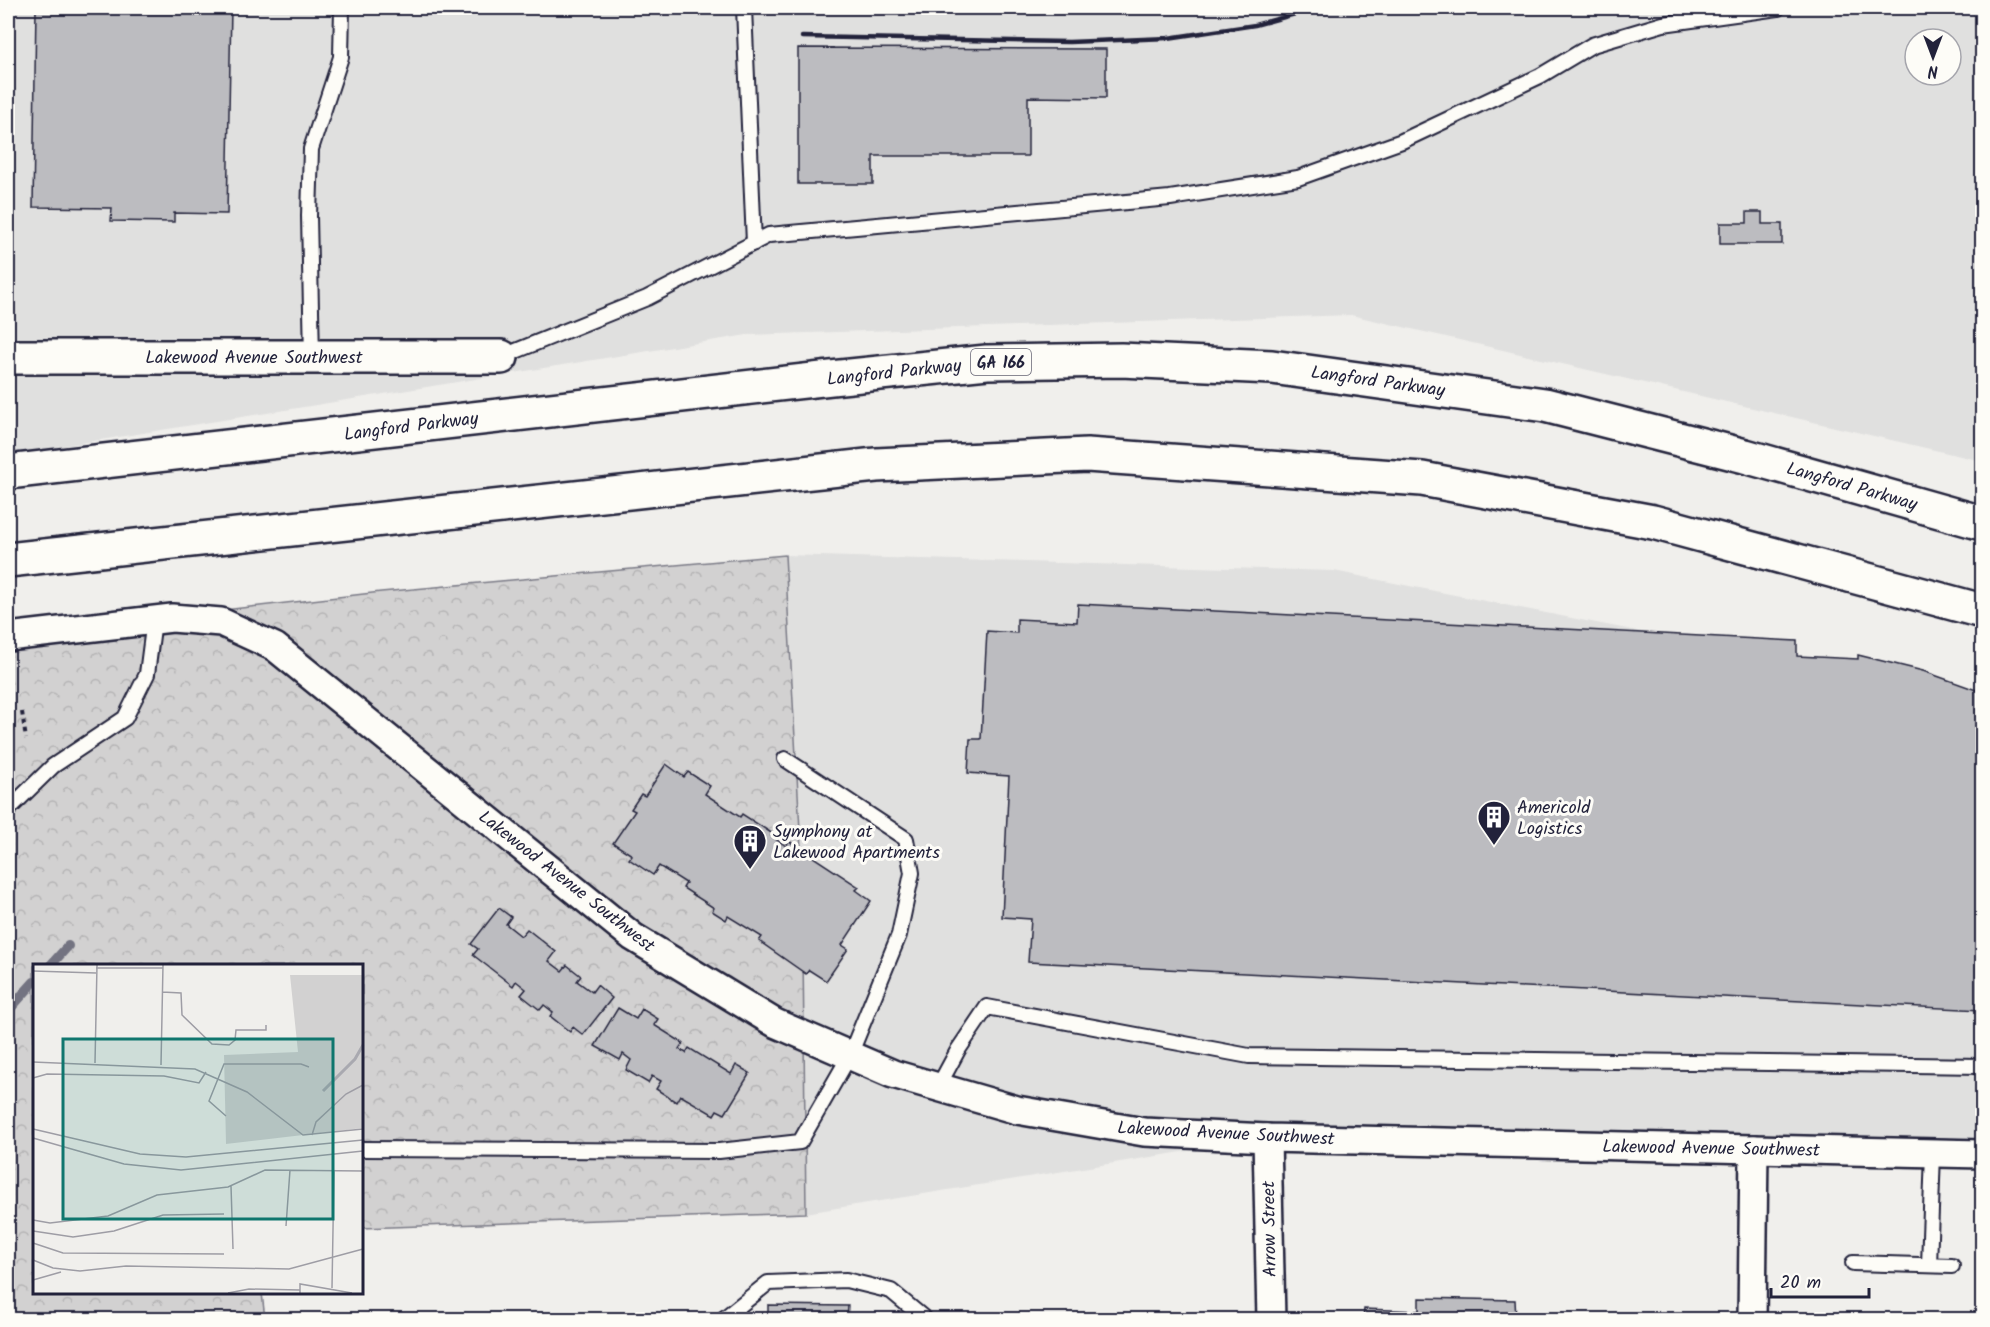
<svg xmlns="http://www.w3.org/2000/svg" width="1990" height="1327" viewBox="0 0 1990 1327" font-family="Kalam,sans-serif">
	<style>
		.built { fill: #e0e0df; fill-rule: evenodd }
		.forest { fill: url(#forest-crowns); stroke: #7a7a86; stroke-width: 1.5 }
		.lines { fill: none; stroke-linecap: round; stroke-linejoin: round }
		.stream { stroke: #737381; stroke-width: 10 }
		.building { fill: #bcbcc0; stroke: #22223b; stroke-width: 1.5 }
		.lane-casing { stroke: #22223b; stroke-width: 18 }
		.street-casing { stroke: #22223b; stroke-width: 32 }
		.secondary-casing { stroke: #22223b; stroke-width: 38 }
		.highway-casing { stroke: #22223b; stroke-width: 38 }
		.path { stroke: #22223b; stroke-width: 4; stroke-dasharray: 4.5 4.5; stroke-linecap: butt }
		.lane { stroke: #fdfcf7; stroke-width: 14 }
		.street { stroke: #fdfcf7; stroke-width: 27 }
		.secondary { stroke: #fdfcf7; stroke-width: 33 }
		.highway { stroke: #fdfcf7; stroke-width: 33 }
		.rail { stroke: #22223b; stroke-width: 4.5 }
		.labels { text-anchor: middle; stroke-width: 6; stroke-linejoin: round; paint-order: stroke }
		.shield { fill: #fdfcf7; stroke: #646373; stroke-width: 1.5 }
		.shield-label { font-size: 16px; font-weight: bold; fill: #22223b }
		.street-label { font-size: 18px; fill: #22223b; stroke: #fdfcf7 }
		.poi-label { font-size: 18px; fill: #22223b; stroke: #fdfcf7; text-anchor: start }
		.inset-river { fill: none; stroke: #a9a9b0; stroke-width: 3 }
		.inset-road { fill: none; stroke: #9e9da5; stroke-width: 1.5 }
		.view { fill: #0f766e; fill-opacity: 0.15; stroke: #0f766e; stroke-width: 3 }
		.inset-edge { fill: none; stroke: #22223b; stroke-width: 3 }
	</style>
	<defs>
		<pattern id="forest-crowns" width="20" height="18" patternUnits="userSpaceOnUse" patternTransform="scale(1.5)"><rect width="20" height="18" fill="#d2d1d1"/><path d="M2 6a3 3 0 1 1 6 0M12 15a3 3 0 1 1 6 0" fill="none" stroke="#b4b3b4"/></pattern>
	</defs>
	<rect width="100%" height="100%" fill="#f0efec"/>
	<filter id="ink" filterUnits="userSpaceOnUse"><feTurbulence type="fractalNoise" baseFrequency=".0167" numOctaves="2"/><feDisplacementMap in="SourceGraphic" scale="12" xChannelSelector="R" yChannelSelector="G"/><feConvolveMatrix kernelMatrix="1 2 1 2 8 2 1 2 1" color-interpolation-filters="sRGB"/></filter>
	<g filter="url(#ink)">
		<!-- built -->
		<g class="built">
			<path d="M8,8H1982V461L1351,315L747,335L8,455ZM1915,39H1951V75H1915Z"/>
			<path d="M785,555L1334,571L1793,662L1982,728V1148L1262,1139L806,1213L802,867Z"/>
		</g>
		<!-- forest -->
		<path class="forest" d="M785,555L802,867L806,1213L362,1228V966H34V1292L262,1293L265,1319H8V635L381,592Z"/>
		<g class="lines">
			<!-- stream -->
			<g class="stream">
				<path d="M50,966L68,946"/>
				<path d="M8,1011L34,982"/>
			</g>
		</g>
		<!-- building -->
		<g class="building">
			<path d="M36,8H231L227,214L174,213V222L111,221L112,208L33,207Z"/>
			<path d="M798,48L1106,49V98L1028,97V156H873V184H798Z"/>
			<path d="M1747,212H1762V224H1782V244H1720V223H1747Z"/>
			<path d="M1078,604L1797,641V656L1858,659V655L1923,671L1982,692V1010L1028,962L1031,919L1002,917L1009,776L968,773L970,739H981L987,631L1017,633V619L1077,622Z"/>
			<path d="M666,764L684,777L688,772L710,786L705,794L740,817L742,814L773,834L771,836L786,846L789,841L859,887L856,890L871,901L842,945L848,949L826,981L809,970L806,974L759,941L762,937L728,916L726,920L712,911L714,908L683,888L686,883L659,866L653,875L629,859L632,855L613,843L635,811L631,809L641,794L645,796Z"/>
			<path d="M499,908L511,917L506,924L521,936L527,929L556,952L549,961L562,971L567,965L581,976L577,981L592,992L597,985L612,998L583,1035L573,1027L570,1032L550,1016L553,1012L544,1005L540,1010L521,995L526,989L516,981L513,986L473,955L478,949L471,944Z"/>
			<path d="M618,1008L636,1019L642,1009L658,1019L654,1025L683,1043L679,1049L686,1053L689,1048L731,1074L736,1065L750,1073L725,1114L717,1110L714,1115L680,1095L676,1102L656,1089L661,1081L652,1076L648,1083L626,1070L631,1060L623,1054L620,1060L595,1046Z"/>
			<path d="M1419,1298L1515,1300L1516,1320H1363L1364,1309L1419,1311Z"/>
			<path d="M768,1305L848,1306L847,1320H768Z"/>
		</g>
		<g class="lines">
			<defs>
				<g id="lane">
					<path d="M744,8L754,243"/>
					<path d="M312,357L309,216L311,149L341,57L342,8"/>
					<path d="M501,357L647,298L769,235L1170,198L1298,178L1402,141L1540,76L1592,45L1663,24L1778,8"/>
					<path d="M8,810L53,766L125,718L147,674L154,620"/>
					<path d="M938,1087L958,1050L987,1007L1249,1056L1982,1066"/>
					<path d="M362,1149L719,1151L800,1142L850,1055L899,935L912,873L906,839L785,759"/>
					<path d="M1853,1263L1952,1266"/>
					<path d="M1929,1265L1933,1153"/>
					<path d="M722,1320L768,1283L846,1280L891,1291L926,1320"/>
				</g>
				<g id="street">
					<path d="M8,637L172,618L221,622L275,647L633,937L775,1023L893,1074L1017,1110L1144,1132L1267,1138L1982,1154"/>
					<path d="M1267,1138L1271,1320"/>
					<path d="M1752,1320L1754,1149"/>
				</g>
				<path id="secondary" d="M8,357H501"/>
				<g id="highway">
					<path d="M8,472L831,378L987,362L1121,360L1272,367L1545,405L1745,456L1982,523"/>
					<path d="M8,560L876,465L1087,455L1422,479L1653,522L1982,611"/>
				</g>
			</defs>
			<!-- lane casing -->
			<use href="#lane" class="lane-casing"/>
			<!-- street casing -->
			<use href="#street" class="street-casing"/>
			<!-- secondary casing -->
			<use href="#secondary" class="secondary-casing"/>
			<!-- highway casing -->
			<use href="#highway" class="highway-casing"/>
			<!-- path -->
			<path class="path" d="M22,712L26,739"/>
			<!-- lane -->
			<use href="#lane" class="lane"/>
			<!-- street -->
			<use href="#street" class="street"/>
			<!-- secondary -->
			<use href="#secondary" class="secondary"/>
			<!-- highway -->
			<use href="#highway" class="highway"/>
			<!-- rail -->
			<path class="rail" d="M802,37L1069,42L1168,38L1255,25L1317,8"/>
		</g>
	</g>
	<!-- icons -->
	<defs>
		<symbol id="building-pin" viewBox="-11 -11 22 30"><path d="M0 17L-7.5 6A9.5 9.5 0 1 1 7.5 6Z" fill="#22223b" stroke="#fdfcf7"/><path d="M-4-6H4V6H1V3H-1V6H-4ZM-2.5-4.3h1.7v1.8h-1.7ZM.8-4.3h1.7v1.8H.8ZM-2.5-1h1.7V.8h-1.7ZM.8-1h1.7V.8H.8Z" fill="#fff"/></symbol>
	</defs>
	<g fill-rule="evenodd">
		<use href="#building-pin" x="1475" y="798" width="38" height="52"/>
		<use href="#building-pin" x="731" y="822" width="38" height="52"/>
	</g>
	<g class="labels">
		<!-- shield labels -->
		<rect class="shield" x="971" y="349" width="60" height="26" rx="4.5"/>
		<g class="shield-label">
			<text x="1001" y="368">GA 166</text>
		</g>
		<!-- street labels -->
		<g class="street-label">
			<text x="254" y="363">Lakewood Avenue Southwest</text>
			<text transform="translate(894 372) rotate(-6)" y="6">Langford Parkway</text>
			<text transform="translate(1378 381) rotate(8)" y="6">Langford Parkway</text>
			<text transform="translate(411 426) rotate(-7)" y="6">Langford Parkway</text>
			<text transform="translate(1852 486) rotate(16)" y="6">Langford Parkway</text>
			<text transform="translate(567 881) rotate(38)" y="6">Lakewood Avenue Southwest</text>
			<text transform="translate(1226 1133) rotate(3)" y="6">Lakewood Avenue Southwest</text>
			<text transform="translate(1711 1148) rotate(1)" y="6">Lakewood Avenue Southwest</text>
			<text transform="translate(1269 1229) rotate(-91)" y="6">Arrow Street</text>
		</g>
		<!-- poi labels -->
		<g class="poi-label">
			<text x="1517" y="813">Americold<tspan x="1517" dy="21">Logistics</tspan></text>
			<text x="773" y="837">Symphony at<tspan x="773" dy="21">Lakewood Apartments</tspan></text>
		</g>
	</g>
	<!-- overview -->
	<g transform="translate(33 964)">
		<rect width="330" height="330" fill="#f0efec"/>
		<path d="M257,11H330V164L193,180L191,91L265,88Z" fill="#d2d1d1"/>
		<path class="inset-river" d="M290,127L322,95L330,81"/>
		<path class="inset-road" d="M63,4H130M0,7L63,9M129,28L148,29L149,51L179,80L196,81L202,76L203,66H233V61M0,98L162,105L214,128L270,171L330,165M62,99L64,1M128,101L130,1M0,114L14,110L131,112L166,119L173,108M193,152L176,137L191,100H268L276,103M0,165L107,190L153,193L330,176M279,171L283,158L313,130L330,121M0,174L91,200L148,206L330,187M198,222L200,285M0,256L17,259L75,252L124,231L195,223L232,206L330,207M253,262L257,206M0,267L40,273L81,267L130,251L191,250M0,279L30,289L191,290M0,296L20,304L47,307L93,302L256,305L330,285M0,316L28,308M299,324L301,207M195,329L216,325L267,326M267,329V320L319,329"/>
		<path class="view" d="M30,75H300V255H30Z"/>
		<rect width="330" height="330" class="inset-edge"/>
	</g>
	<!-- margin -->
	<rect width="1990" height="1327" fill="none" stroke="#fdfcf7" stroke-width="30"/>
	<rect x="15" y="15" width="1960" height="1297" fill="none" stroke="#22223b" stroke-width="2" filter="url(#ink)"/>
	<!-- north arrow -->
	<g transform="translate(1933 57) rotate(180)"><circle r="28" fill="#fdfcf7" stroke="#a5a5ac" stroke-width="1.5"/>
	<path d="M0-4.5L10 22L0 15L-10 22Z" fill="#22223b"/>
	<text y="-9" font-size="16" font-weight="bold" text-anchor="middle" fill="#22223b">N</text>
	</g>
	<!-- scale -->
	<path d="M1771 1288v9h98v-9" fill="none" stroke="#22223b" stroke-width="3"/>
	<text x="1780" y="1288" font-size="18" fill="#22223b" stroke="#fdfcf7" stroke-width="4.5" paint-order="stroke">20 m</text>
</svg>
